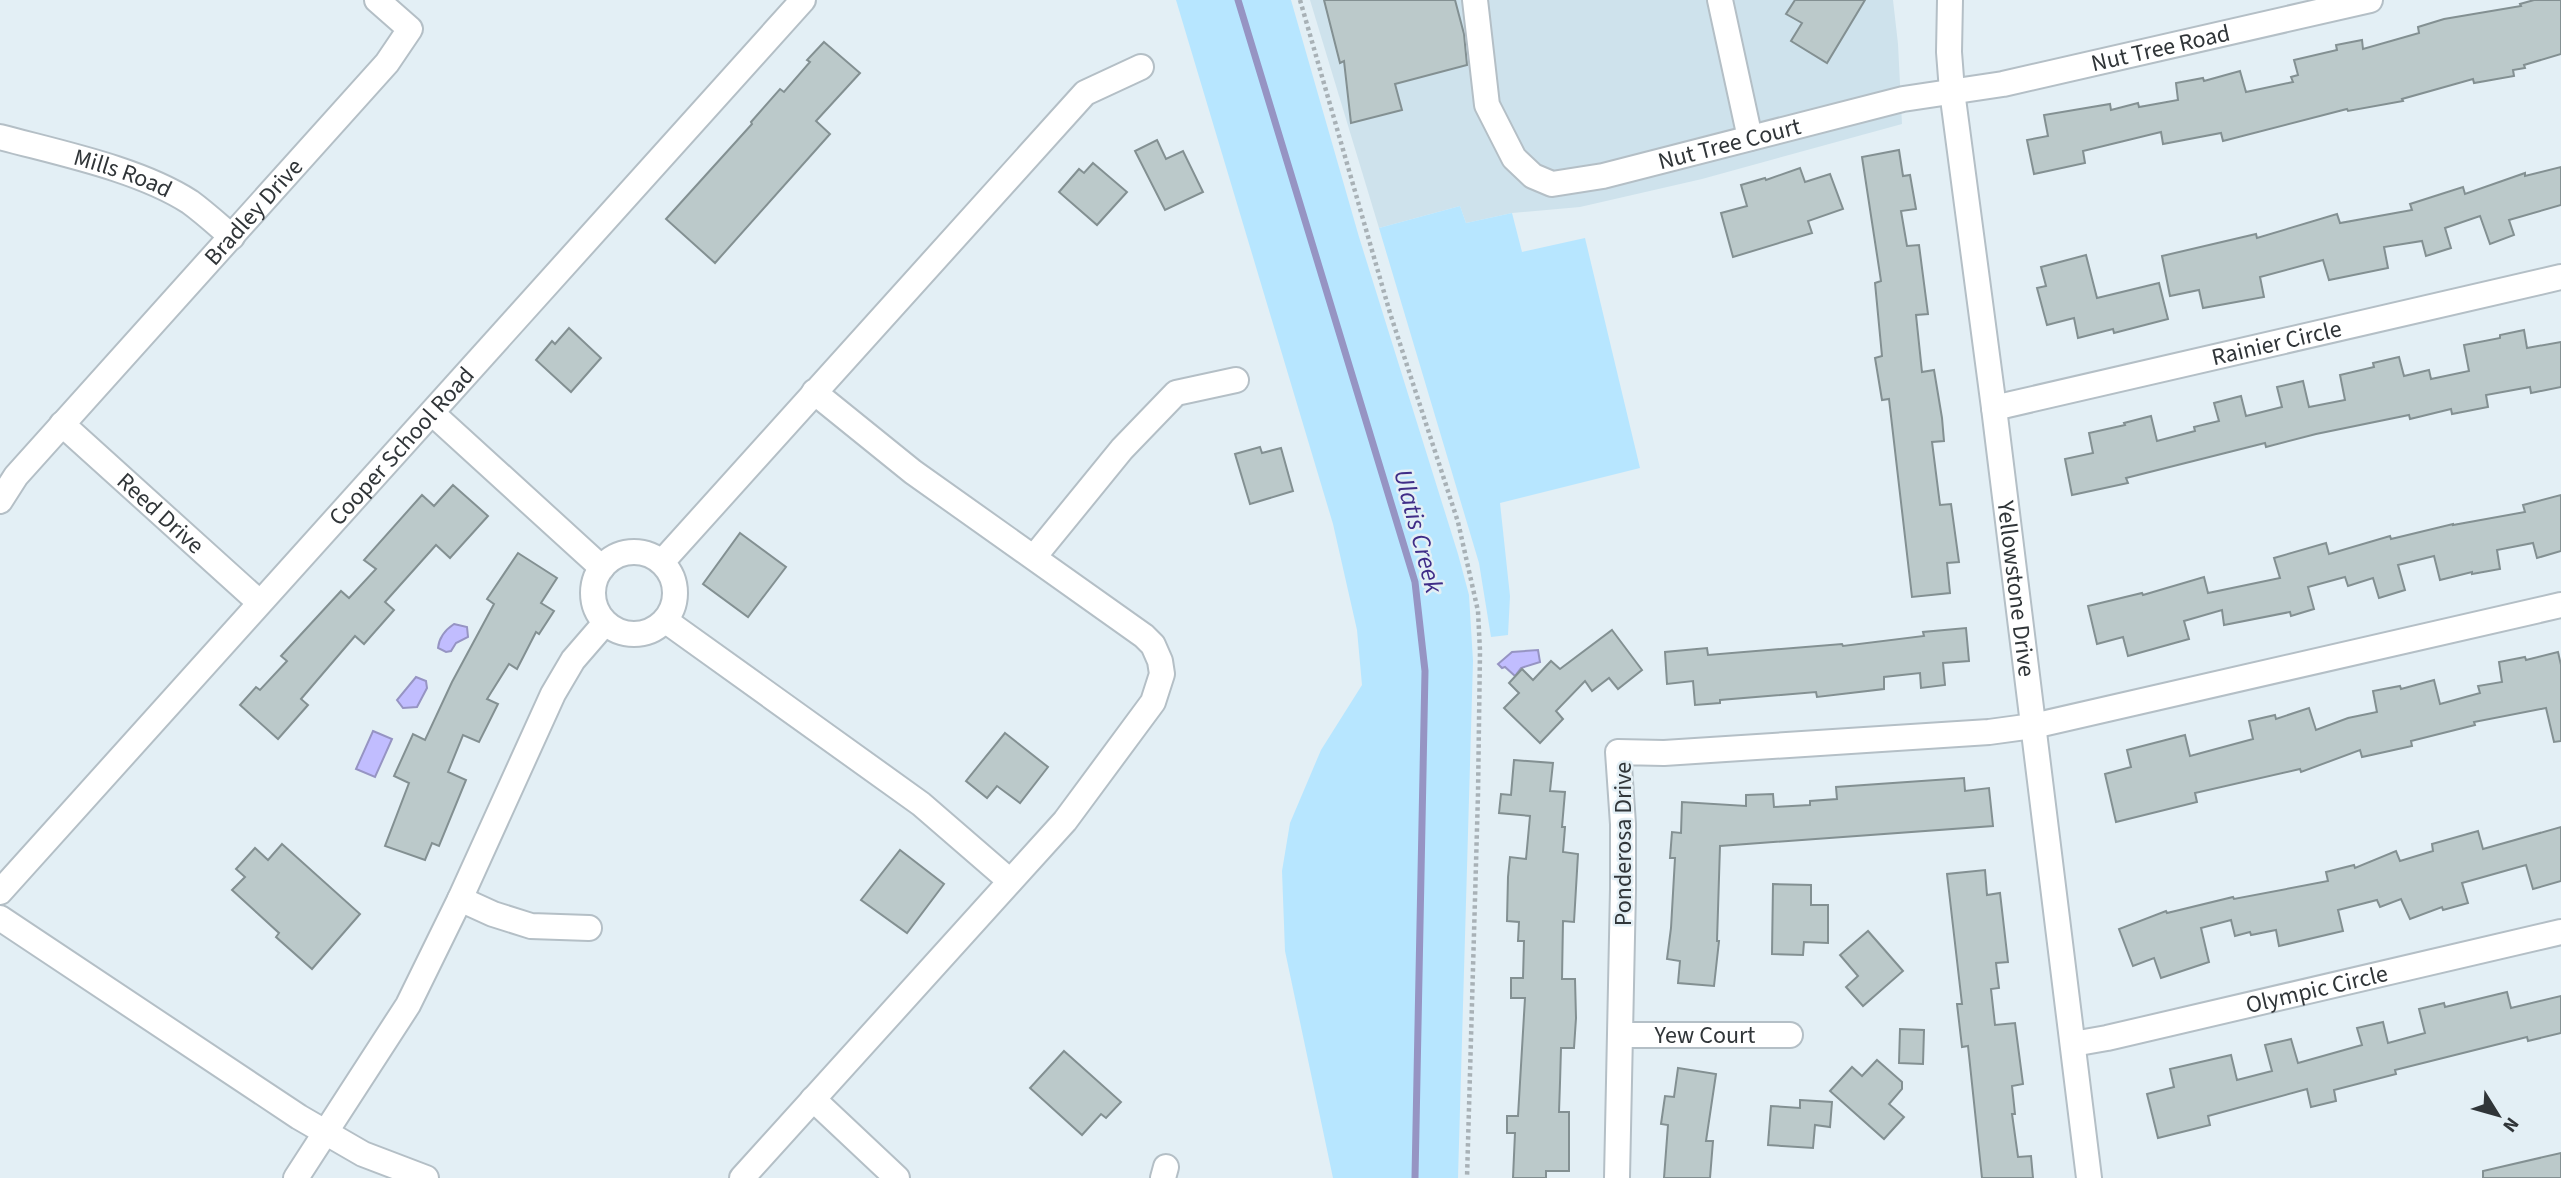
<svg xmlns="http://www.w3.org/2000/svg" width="2561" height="1178" viewBox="0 0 2561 1178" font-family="'Source Sans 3',sans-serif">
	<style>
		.built { fill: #cee2ec }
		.green { fill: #b7e6ff }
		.water { fill: #c1bdff; stroke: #9694c3; stroke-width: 2 }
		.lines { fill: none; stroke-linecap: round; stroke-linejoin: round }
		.stream { stroke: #9694c3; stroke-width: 7 }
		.building { fill: #bbc9ca; stroke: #839092; stroke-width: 2 }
		.minor-casing { stroke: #b4bfc6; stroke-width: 28 }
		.path { stroke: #a8b1b6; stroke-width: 4.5; stroke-dasharray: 3.5 3.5; stroke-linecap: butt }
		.minor { stroke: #fff; stroke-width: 24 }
		.labels { text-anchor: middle; stroke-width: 5; stroke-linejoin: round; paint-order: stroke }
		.street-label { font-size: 24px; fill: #303538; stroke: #e3eff5 }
		.water-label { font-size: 26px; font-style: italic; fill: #3f2c87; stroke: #e3eff5 }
	</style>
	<rect width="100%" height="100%" fill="#e3eff5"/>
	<!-- built -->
	<path class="built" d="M1310,0H1893L1898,44L1902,124L1702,179L1580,207L1512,213L1466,223L1460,206L1379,228Z"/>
	<!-- green -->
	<g class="green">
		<path d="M1176,0H1291L1359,237L1458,554L1469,595L1473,661L1458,1178H1333L1285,951L1282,871L1290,823L1321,750L1362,685L1357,630L1333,524Z"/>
		<path d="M1460,206L1466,223L1512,213L1522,252L1585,238L1640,468L1500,503L1510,596L1508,635L1491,637L1479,563L1379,228Z"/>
	</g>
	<!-- water -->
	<g class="water">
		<path d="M454,624L467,627L468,637L456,643L451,651L446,652L438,648C439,637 445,630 454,624Z"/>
		<path d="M1538,650L1540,662L1521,668L1515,676L1505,667L1502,668L1498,664L1512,652Z"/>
		<path d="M416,677L426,681L427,688L417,707L403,708L397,700Z"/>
		<path d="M373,731L392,739L375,777L356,769Z"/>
	</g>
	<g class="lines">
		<!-- stream -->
		<path class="stream" d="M1238,0L1415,582L1425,671L1415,1178"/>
	</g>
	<!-- building -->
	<g class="building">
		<path d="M1324,0H1455L1464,34L1467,65L1395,84L1402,110L1351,123L1344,61L1340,63Z"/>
		<path d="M1795,0H1865L1827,63L1791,41L1802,23L1786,14Z"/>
		<path d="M2534,0H2561V54L2524,65L2525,68L2513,70L2514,76L2474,83L2473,79L2402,99L2403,101L2348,111L2347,109L2223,141L2221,133L2163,144L2161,132L2083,151L2085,163L2034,174L2027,140L2048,136L2044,115L2110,104L2111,110L2138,103L2139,107L2178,100L2176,83L2203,78L2204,81L2240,71L2246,92L2293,82L2291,77L2298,75L2294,60L2337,50L2336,45L2362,40L2363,49L2419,33L2418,27L2444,19L2521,6L2520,4Z"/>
		<path d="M824,42L860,73L816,121L830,134L715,263L666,219L752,124L751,122L780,89L784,92L810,62L807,60Z"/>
		<path d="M1157,140L1166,159L1183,151L1203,192L1165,210L1135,151Z"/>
		<path d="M1899,150L1903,176L1910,175L1916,209L1901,211L1907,246L1919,245L1928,314L1916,315L1922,372L1934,370L1942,418L1944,441L1932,442L1940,505L1951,504L1959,562L1947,563L1950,593L1912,597L1889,399L1882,400L1875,358L1882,356L1875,283L1881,281L1862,157Z"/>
		<path d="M1093,163L1127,192L1097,225L1059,192L1079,169L1084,173Z"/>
		<path d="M2561,167V205L2509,220L2514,235L2490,244L2480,216L2445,228L2451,248L2426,256L2422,241L2384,247L2388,268L2329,280L2323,260L2260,277L2264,297L2203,308L2199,290L2170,296L2162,256L2256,234L2257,238L2337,214L2340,223L2412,210L2410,204L2463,187L2465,194L2525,173V176Z"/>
		<path d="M1800,168L1805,182L1830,174L1843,209L1808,221L1812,233L1733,257L1721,213L1747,206L1741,185L1765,178L1766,180Z"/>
		<path d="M2086,255L2097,298L2159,283L2168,319L2114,333L2113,329L2078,338L2074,318L2047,325L2037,288L2046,286L2041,267Z"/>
		<path d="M569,328L601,358L571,392L536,360L552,341L555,344Z"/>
		<path d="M2524,330L2527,348L2561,342V387L2531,393L2530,387L2486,395L2488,407L2452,414L2451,409L2410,419L2409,415L2316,434L2266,447L2265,443L2126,478L2128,483L2072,495L2065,459L2093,453L2089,433L2125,425L2124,423L2151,416L2157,441L2195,431L2194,427L2219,421L2214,403L2241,396L2246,416L2282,407L2277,387L2303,381L2309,407L2345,400L2340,375L2374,367L2373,363L2399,357L2404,376L2429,370L2431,379L2469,371L2464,345L2500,338V335Z"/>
		<path d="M1260,447L1262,453L1281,448L1293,491L1250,504L1235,454Z"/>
		<path d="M453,485L488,516L450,558L436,545L385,602L394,610L364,644L355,636L301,699L308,705L278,739L240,705L256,687L260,690L287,661L281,656L341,591L349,598L376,569L364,560L422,495L434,506Z"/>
		<path d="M2561,495V551L2537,558L2533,543L2497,550L2500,569L2472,574V572L2440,580L2434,556L2398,565L2405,590L2379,598L2373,578L2348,586L2345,577L2308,587L2314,609L2291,616L2290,612L2224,625L2222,610L2184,621L2189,639L2128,656L2123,637L2097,644L2088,606L2142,593L2143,595L2204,577L2208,593L2280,578L2274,558L2326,543L2329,554L2390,536L2391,539L2453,524V525L2525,512L2523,505Z"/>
		<path d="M740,533L786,567L748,617L703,584Z"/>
		<path d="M518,553L557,578L541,603L554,611L539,634L536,632L517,669L509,664L487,699L498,704L479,742L463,735L448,772L466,780L439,846L432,843L425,860L385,846L409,783L394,776L413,734L425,740L452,682L494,604L487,599Z"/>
		<path d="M1966,628L1969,661L1943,663L1945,685L1921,688L1920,673L1884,677V689L1817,697L1816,692L1720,700V703L1695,705L1693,681L1667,684L1665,652L1707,648L1708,655L1842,644L1843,646L1924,636L1923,632Z"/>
		<path d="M1612,630L1642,670L1618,689L1609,678L1592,691L1585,681L1556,711L1563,719L1540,743L1504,708L1519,693L1509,683L1522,669L1533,680L1551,661L1560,669Z"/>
		<path d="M2558,652L2561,665V741L2554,742L2546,708L2474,722L2475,725L2411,741L2412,746L2362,757L2360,750L2301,772L2300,769L2195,793L2197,802L2116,822L2105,774L2131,767L2127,750L2185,735L2190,756L2253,739L2249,721L2275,715L2276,719L2309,708L2316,730L2348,718L2377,712L2373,691L2400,686L2401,689L2434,680L2440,704L2480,693L2478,686L2502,682L2499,662L2525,657L2526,660Z"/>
		<path d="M1005,733L1048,767L1020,803L997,786L987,798L966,781Z"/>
		<path d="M1514,760L1553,763L1550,791L1565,792L1562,827H1565L1563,852L1578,854L1574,922L1563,921L1562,979H1575L1576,1018L1574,1048H1561L1560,1083L1559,1112H1569V1171H1546V1178H1513L1515,1133H1507V1116H1518L1525,998H1511V978H1523L1524,941H1518L1519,922L1507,921L1508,877L1510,857L1526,859L1530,816L1499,813L1501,794L1511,795Z"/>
		<path d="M1964,778L1965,791L1989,788L1993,826L1720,846L1717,941H1719L1714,986L1678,983L1680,961L1667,959L1671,928L1675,858H1670L1672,832L1681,833L1682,802L1746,806V795L1773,794L1774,807L1810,805V801L1837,799L1836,787Z"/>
		<path d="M2561,827V881L2533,889L2526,865L2462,883L2468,903L2443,910L2442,907L2410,919L2401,899L2380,907L2377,900L2338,910L2343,931L2279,946L2276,930L2251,935L2250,932L2235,936L2231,920L2201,928L2209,962L2161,978L2154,958L2133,966L2119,929L2166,911L2167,913L2233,897L2234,899L2328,881L2326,872L2354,865L2355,868L2396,851L2400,861L2433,851L2432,844L2478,831L2483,849Z"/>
		<path d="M282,844L360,914L312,969L276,937L279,933L232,890L245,877L236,869L255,848L268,860Z"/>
		<path d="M900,850L944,884L907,933L861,900Z"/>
		<path d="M1985,870L1987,895L2000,893L2008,962L1996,963L1999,988L1991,989L1995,1025L2015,1023L2023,1084L2012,1086L2015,1114H2012L2018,1157L2031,1156L2033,1178H1982L1968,1046L1962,1047L1957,1004H1962L1947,874Z"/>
		<path d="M1773,884L1811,885V905H1828V943L1804,942L1803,955L1772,954Z"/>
		<path d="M1868,931L1903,971L1863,1006L1846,987L1858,976L1840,955Z"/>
		<path d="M2507,992L2511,1008L2561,996V1033L2528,1041L2527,1037L2395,1070L2396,1074L2334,1090L2336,1101L2311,1107L2307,1089L2208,1116L2210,1125L2158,1138L2147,1094L2174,1087L2170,1069L2231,1055L2237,1080L2272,1071L2265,1045L2291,1039L2298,1063L2362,1045L2357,1028L2383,1022L2388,1043L2425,1033L2419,1009L2444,1003L2445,1007Z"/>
		<path d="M1900,1029L1924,1030L1923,1064L1899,1063Z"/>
		<path d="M1064,1051L1121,1102L1106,1118L1101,1114L1082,1135L1030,1088Z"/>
		<path d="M1877,1060L1902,1082V1089L1889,1104L1904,1117L1884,1139L1830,1091L1852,1067L1862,1076Z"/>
		<path d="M1678,1068L1716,1074L1706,1141H1713L1710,1178H1664L1668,1125L1661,1124L1665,1096L1674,1097Z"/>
		<path d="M1800,1100L1832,1102L1830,1127L1815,1125L1813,1148L1768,1145L1771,1106L1800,1108Z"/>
		<path d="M2561,1153V1178H2483V1171Z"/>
	</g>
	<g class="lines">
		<defs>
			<g id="minor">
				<path id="s1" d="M1475,0L1487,105L1514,158L1533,176L1552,184L1603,176L1903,99L2003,84L2370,0"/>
				<path d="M1720,0L1750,138"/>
				<path id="s2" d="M1950,0L1949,52L1952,91L1994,408L2089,1178"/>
				<path id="s3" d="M0,137C59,153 139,169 190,202C205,213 218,225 232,237"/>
				<path id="s4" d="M1994,408L2561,277"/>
				<path d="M432,413L602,568"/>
				<path id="s5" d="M62,424L259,602"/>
				<path id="s6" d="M0,501L16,476L387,63L410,29L377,0"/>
				<circle cx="634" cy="593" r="41"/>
				<path d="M1034,557L1122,449L1176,393L1236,380"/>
				<path d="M662,562L1085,93L1141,67"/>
				<path d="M666,621L921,804L1010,881"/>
				<path id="s7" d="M0,892L803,0"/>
				<path d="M460,899L493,914L531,926L589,928"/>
				<path d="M0,918L299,1117L363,1154L426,1178"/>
				<path id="s8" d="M1621,1035H1790"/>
				<path id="s9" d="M2073,1044L2107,1038L2561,932"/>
				<path d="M813,1099L897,1178"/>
				<path d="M296,1178L408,1005L460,899L553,694L573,660L605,623"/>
				<path d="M742,1178L1065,821L1153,702L1162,674L1160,661L1153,645L1144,636L913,472L814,392"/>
				<path d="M1163,1178L1166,1167"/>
				<path d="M1617,1178L1623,889V824L1618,752L1664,753L1989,732L2033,726L2561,605"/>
			</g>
		</defs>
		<!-- minor casing -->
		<use href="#minor" class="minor-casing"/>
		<!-- path -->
		<path class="path" d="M1300,0L1390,313L1458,522L1478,611L1480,651L1478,794L1467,1178"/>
		<!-- minor -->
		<use href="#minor" class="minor"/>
	</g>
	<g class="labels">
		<!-- street labels -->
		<g class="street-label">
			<text dy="8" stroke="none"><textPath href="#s1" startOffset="836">Nut Tree Road</textPath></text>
			<text dy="8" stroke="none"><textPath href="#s1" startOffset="394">Nut Tree Court</textPath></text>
			<text dy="8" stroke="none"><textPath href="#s3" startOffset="128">Mills Road</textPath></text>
			<text dy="8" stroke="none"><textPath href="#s6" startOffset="385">Bradley Drive</textPath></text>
			<text dy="8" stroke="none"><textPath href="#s4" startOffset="290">Rainier Circle</textPath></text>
			<text dy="8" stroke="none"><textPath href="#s7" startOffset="600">Cooper School Road</textPath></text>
			<text dy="8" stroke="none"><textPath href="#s5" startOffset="133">Reed Drive</textPath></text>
			<text dy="8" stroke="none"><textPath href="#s2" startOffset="593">Yellowstone Drive</textPath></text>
			<text transform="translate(1623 844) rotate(-90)" y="8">Ponderosa Drive</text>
			<text dy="8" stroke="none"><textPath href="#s9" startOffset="250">Olympic Circle</textPath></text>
			<text dy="8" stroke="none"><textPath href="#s8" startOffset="84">Yew Court</textPath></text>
		</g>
		<!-- water labels -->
		<g class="water-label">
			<text transform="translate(1419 531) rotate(75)" y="9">Ulatis Creek</text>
		</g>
	</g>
	<!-- north arrow -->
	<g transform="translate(2498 1115) rotate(127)" stroke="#e3eff5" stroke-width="5" paint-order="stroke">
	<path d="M0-5L12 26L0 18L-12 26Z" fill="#303538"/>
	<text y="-10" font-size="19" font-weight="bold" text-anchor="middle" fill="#303538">N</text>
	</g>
</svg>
